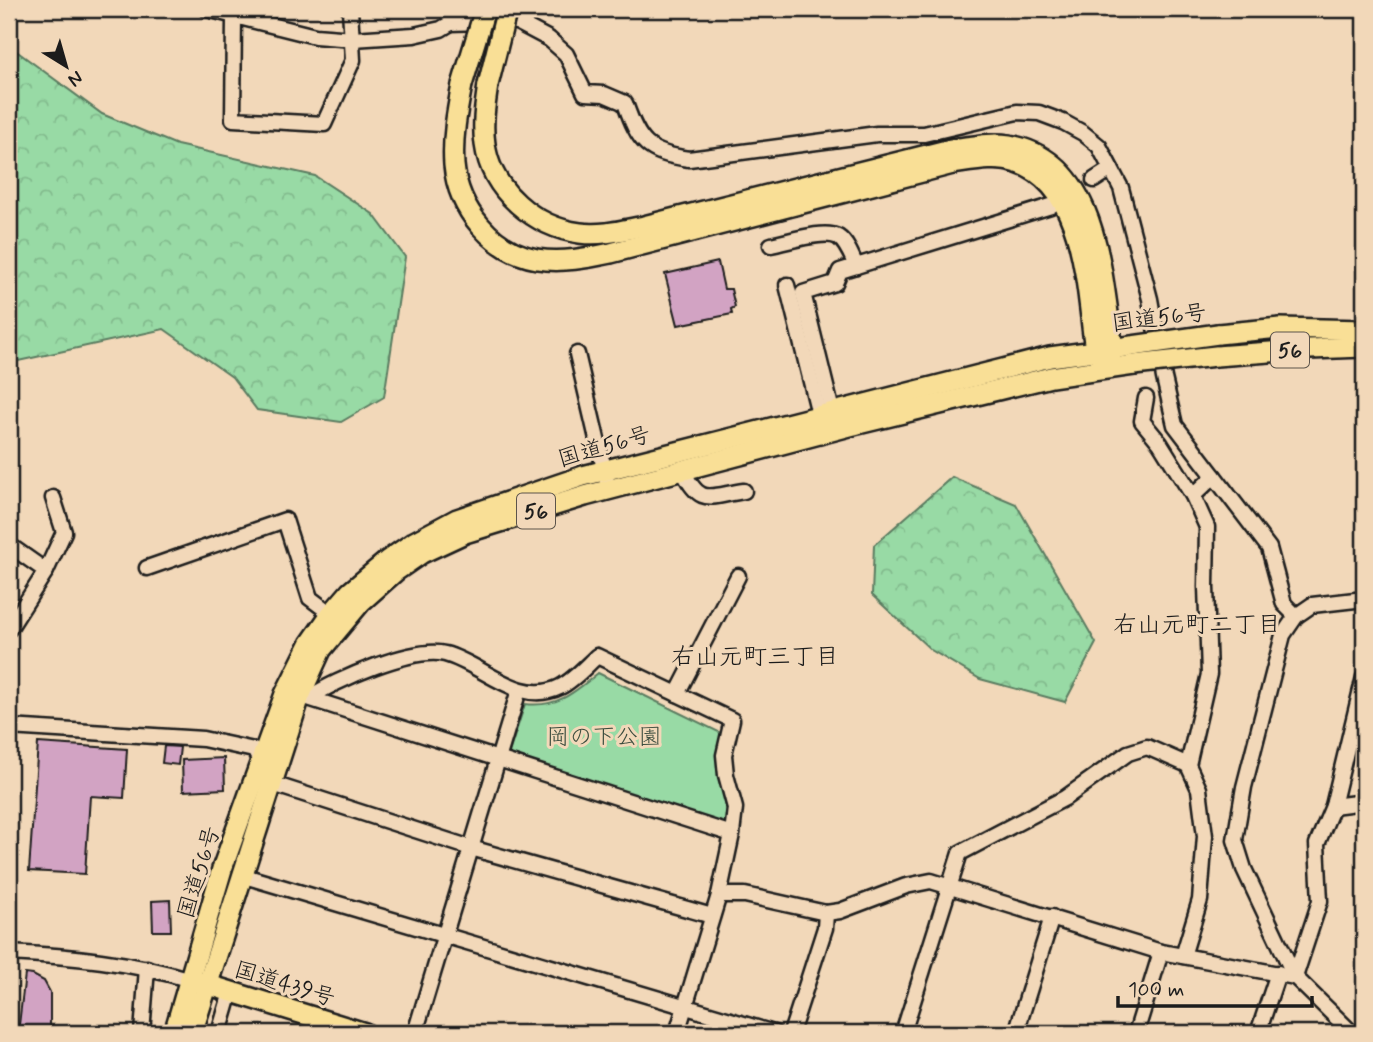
<svg xmlns="http://www.w3.org/2000/svg" width="1373" height="1042" viewBox="0 0 1373 1042" font-family="Mynerve,'Klee One',sans-serif">
	<style>
		.forest { fill: url(#forest-crowns); stroke: #5a7b60; stroke-width: 2 }
		.green { fill: #98daa5; stroke: #5a7b60; stroke-width: 2 }
		.building { fill: #d2a3c3; stroke: #1c1c1c; stroke-width: 2 }
		.lines { fill: none; stroke-linecap: round; stroke-linejoin: round }
		.minor-casing { stroke: #1c1c1c; stroke-width: 19 }
		.highway-casing { stroke: #1c1c1c; stroke-width: 24 }
		.minor { stroke: #f2d8b9; stroke-width: 14 }
		.highway { stroke: #f9df96; stroke-width: 19 }
		.highway-bridge-casing { stroke: #1c1c1c; stroke-width: 24; stroke-linecap: butt }
		.highway-bridge { stroke: #f9df96; stroke-width: 19 }
		.labels { text-anchor: middle; stroke-width: 6; stroke-linejoin: round; paint-order: stroke }
		.shield { fill: #f2d8b9; stroke: #5c544b; stroke-width: 2 }
		.shield-label { font-size: 21px; font-weight: bold; fill: #1c1c1c }
		.street-label { font-size: 23px; fill: #1c1c1c; stroke: #f2d8b9 }
		.park-label { font-size: 23px; fill: #3b4c3e; stroke: #f2d8b9 }
		.neighbourhood-label { font-size: 24px; fill: #1c1c1c; stroke: #f2d8b9 }
	</style>
	<defs>
		<pattern id="forest-crowns" width="20" height="18" patternUnits="userSpaceOnUse" patternTransform="scale(1.75)"><rect width="20" height="18" fill="#98daa5"/><path d="M2 6a3 3 0 1 1 6 0M12 15a3 3 0 1 1 6 0" fill="none" stroke="#82ba8d"/></pattern>
	</defs>
	<rect width="100%" height="100%" fill="#f2d8b9"/>
	<filter id="ink" filterUnits="userSpaceOnUse"><feTurbulence type="fractalNoise" baseFrequency=".0143" numOctaves="2"/><feDisplacementMap in="SourceGraphic" scale="14" xChannelSelector="R" yChannelSelector="G"/><feConvolveMatrix kernelMatrix="1 2 1 2 8 2 1 2 1" color-interpolation-filters="sRGB"/></filter>
	<g filter="url(#ink)">
		<!-- forest -->
		<g class="forest">
			<path d="M15,50L102,114L177,145L315,176L373,214L405,257L384,397L341,422L257,410L232,377L164,329L9,363V51Z"/>
			<path d="M952,477L1016,504L1096,643L1065,702L980,679L931,650L872,595L874,545Z"/>
		</g>
		<!-- green -->
		<path class="green" d="M598,673L723,734L719,776L727,810L725,830L506,762L525,704C557,708 574,693 598,673Z"/>
		<!-- building -->
		<g class="building">
			<path d="M718,262L724,289H731L735,307L731,309L732,314L678,325L665,274Z"/>
			<path d="M38,743L127,749L124,798L90,796L85,874L29,871Z"/>
			<path d="M164,746L180,747L178,765L162,763Z"/>
			<path d="M224,758L225,789L183,791L182,760Z"/>
			<path d="M170,900L171,931H153L152,901Z"/>
			<path d="M25,974L33,975L44,981L50,992V1030L18,1033Z"/>
		</g>
		<g class="lines">
			<defs>
				<g id="minor">
					<path d="M207,9L315,36L353,39L414,35L441,29L474,9"/>
					<path d="M234,17L233,119L324,124L353,60L350,9"/>
					<path d="M450,23L515,21L549,39L566,54L585,93L604,94L625,103C639,143 647,153 689,159L877,134H924L1017,112L1039,113L1063,122L1083,133L1099,146L1121,188L1150,299L1164,378L1175,425L1269,548L1284,604L1296,616"/>
					<path d="M1094,180L1111,169"/>
					<path d="M771,245C788,242 824,229 838,237C847,243 852,257 856,266"/>
					<path d="M787,285L819,414L824,421"/>
					<path d="M577,354L609,490"/>
					<path d="M1146,398L1142,421L1160,443L1193,496L1207,527L1206,587L1209,674L1188,765L1199,789L1205,836L1200,900L1183,956"/>
					<path d="M831,419L832,411L803,293L835,283L840,271L1051,206"/>
					<path d="M683,471C701,507 709,496 744,491"/>
					<path d="M1193,496L1214,476"/>
					<path d="M9,545L46,571"/>
					<path d="M147,568L285,520L310,598L339,620"/>
					<path d="M9,629L46,571L64,532L53,498"/>
					<path d="M677,694L738,576"/>
					<path d="M305,697L732,834"/>
					<path d="M309,698C335,680 414,646 445,654C483,664 519,707 560,687C574,680 586,666 597,656L732,720L724,755L726,775L735,808L732,834L719,895L677,1033"/>
					<path d="M9,727L203,739L254,750L273,784L471,848L712,916"/>
					<path d="M1333,806L1364,802"/>
					<path d="M241,875L774,1033"/>
					<path d="M719,895H745L826,913L840,911L906,886L931,881L1161,952L1295,977"/>
					<path d="M9,953C70,956 132,962 191,980"/>
					<path d="M1295,977L1320,901L1317,844L1333,806L1364,677"/>
					<path d="M142,1033L147,968"/>
					<path d="M219,1033L231,992"/>
					<path d="M415,1033L519,690"/>
					<path d="M791,1033L825,928L826,913"/>
					<path d="M903,1033L960,853L1065,798L1128,753L1147,747L1188,765"/>
					<path d="M1016,1033L1052,917"/>
					<path d="M1136,1033L1161,952"/>
					<path d="M1258,1033L1278,973"/>
					<path d="M1352,1033L1295,977L1244,869L1235,840L1244,787L1283,635L1296,616L1312,605L1364,599"/>
				</g>
				<g id="highway">
					<path d="M462,85C457,111 452,138 454,165C458,209 492,251 537,259C562,263 587,258 611,253L953,164C974,161 996,156 1017,163C1086,185 1086,290 1095,350L1101,359"/>
					<path d="M488,85C485,105 482,124 485,144C491,191 535,227 580,233C602,236 623,230 644,226L951,149C970,147 990,142 1009,145C1100,161 1101,276 1113,348L1110,358"/>
					<path d="M1218,334L1280,328L1364,330"/>
					<path d="M1216,356L1310,349L1364,347"/>
					<path d="M196,981L365,1033"/>
					<path d="M174,1033L222,869L285,694L310,644L331,614L350,592L388,560L414,542L457,519L583,476L1050,357L1132,346"/>
					<path d="M192,1033L300,696L321,650L361,602L396,571L422,553L465,533L585,496L850,426L1051,377L1134,365"/>
				</g>
			</defs>
			<!-- minor casing -->
			<use href="#minor" class="minor-casing"/>
			<!-- highway casing -->
			<use href="#highway" class="highway-casing"/>
			<!-- minor -->
			<use href="#minor" class="minor"/>
			<!-- highway -->
			<use href="#highway" class="highway"/>
			<defs>
				<g id="highway-bridge">
					<path d="M462,85L485,9"/>
					<path d="M488,85L507,9"/>
					<path d="M1132,346L1218,334"/>
					<path d="M1134,365L1216,356"/>
				</g>
			</defs>
			<!-- highway-bridge casing -->
			<use href="#highway-bridge" class="highway-bridge-casing"/>
			<!-- highway-bridge -->
			<use href="#highway-bridge" class="highway-bridge"/>
		</g>
	</g>
	<g class="labels">
		<!-- shield labels -->
		<g class="shield">
			<rect x="1271" y="332.5" width="38" height="35" rx="5"/>
			<rect x="517" y="493.5" width="38" height="35" rx="5"/>
		</g>
		<g class="shield-label">
			<text x="1290" y="357">56</text>
			<text x="536" y="518">56</text>
		</g>
		<!-- street labels -->
		<g class="street-label">
			<text transform="translate(1159 317) rotate(-7)" y="8">国道56号</text>
			<text transform="translate(604 446) rotate(-16)" y="8">国道56号</text>
			<text transform="translate(198 872) rotate(-73)" y="8">国道56号</text>
			<text transform="translate(285 983) rotate(17)" y="8">国道439号</text>
		</g>
		<!-- park labels -->
		<g class="park-label">
			<text x="604" y="744">岡の下公園</text>
		</g>
		<!-- neighbourhood labels -->
		<g class="neighbourhood-label">
			<text x="1197" y="632">右山元町二丁目</text>
			<text x="755" y="664">右山元町三丁目</text>
		</g>
	</g>
	<!-- margin -->
	<rect width="1373" height="1042" fill="none" stroke="#f2d8b9" stroke-width="35"/>
	<rect x="18" y="18" width="1338" height="1007" fill="none" stroke="#1c1c1c" stroke-width="2.5" filter="url(#ink)"/>
	<!-- north arrow -->
	<g transform="translate(66 66) rotate(143)" stroke="#f2d8b9" stroke-width="5" paint-order="stroke">
	<path d="M0-5L12 26L0 18L-12 26Z" fill="#1c1c1c"/>
	<text y="-10" font-size="19" font-weight="bold" text-anchor="middle" fill="#1c1c1c">N</text>
	</g>
	<!-- scale -->
	<path d="M1118 996v10h194v-10" fill="none" stroke="#1c1c1c" stroke-width="3.5"/>
	<text x="1128" y="996" font-size="21" fill="#1c1c1c" stroke="#f2d8b9" stroke-width="5" paint-order="stroke">100 m</text>
</svg>
